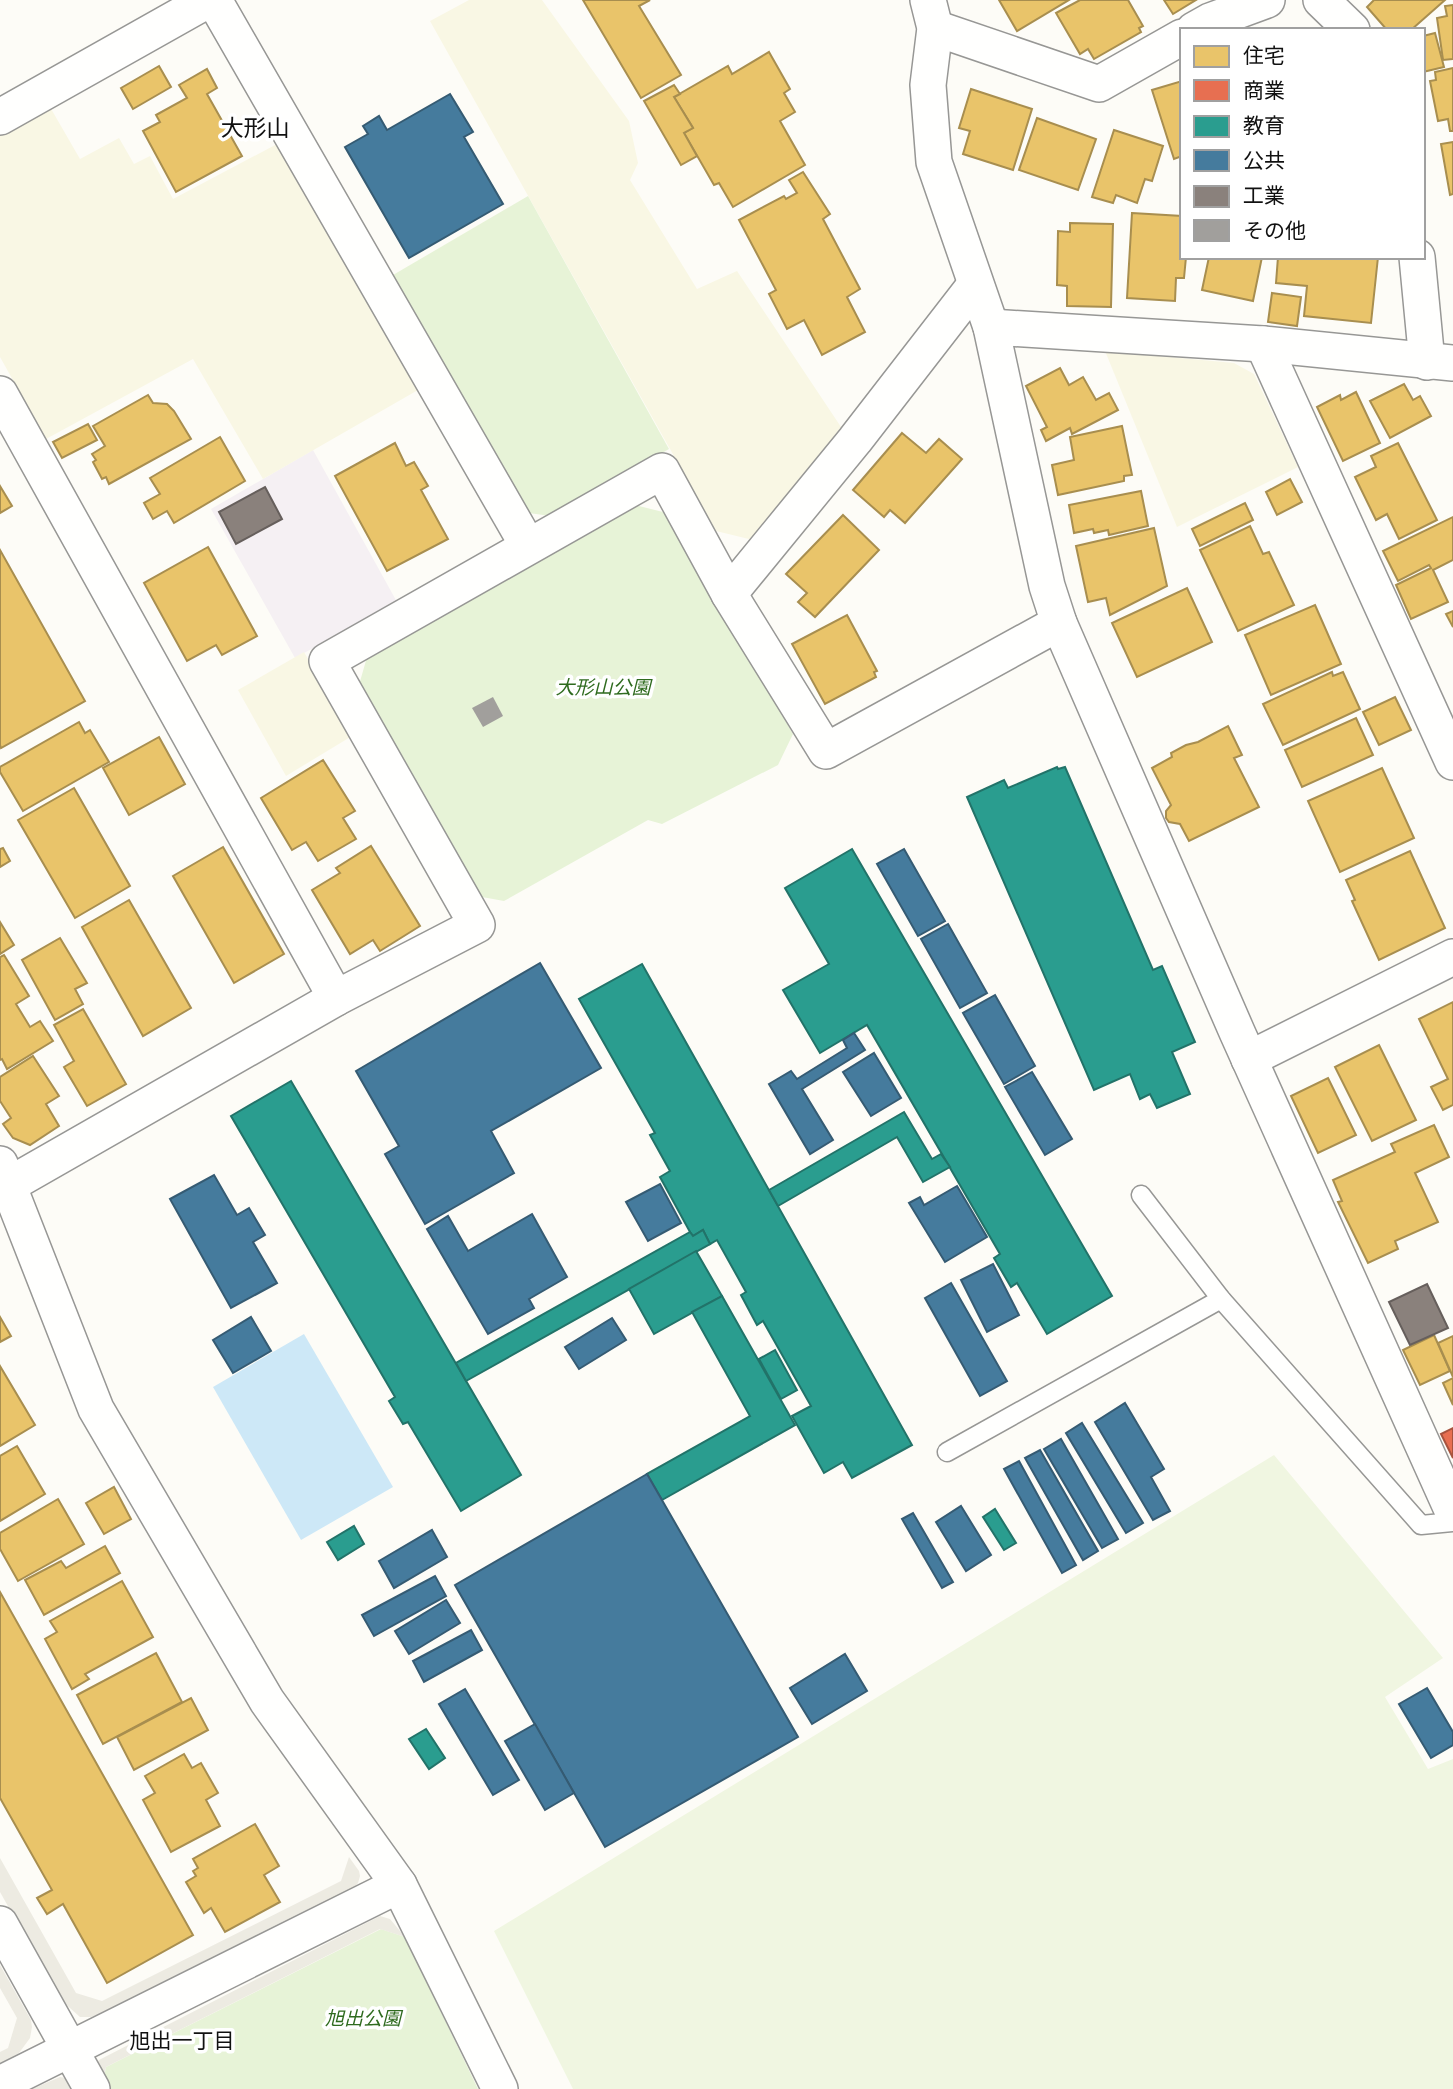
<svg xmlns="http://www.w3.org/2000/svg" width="1453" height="2089" viewBox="0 0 1453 2089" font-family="Lora,'Noto Sans JP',serif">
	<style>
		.industrial { fill: #f5f0f3 }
		.farmland { fill: #f9f7e4 }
		.green { fill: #e7f3d7 }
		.pitch { fill: #f0f6e1 }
		.plaza { fill: #edebe2 }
		.water { fill: #cde8f7 }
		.homes { fill: #e9c46a; stroke: #a88e4f; stroke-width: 2 }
		.shops { fill: #e76f51; stroke: #a7533e; stroke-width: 2 }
		.schools { fill: #2a9d8f; stroke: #227369; stroke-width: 2 }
		.public { fill: #457b9d; stroke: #355b73; stroke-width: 2 }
		.industry { fill: #8a817c; stroke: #665f5c; stroke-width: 2 }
		.building { fill: #a19f9c }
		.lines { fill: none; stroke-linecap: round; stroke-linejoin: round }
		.service-casing { stroke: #979795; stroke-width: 21 }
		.minor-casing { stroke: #979795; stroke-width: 38 }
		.service { stroke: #fffffe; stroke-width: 18 }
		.minor { stroke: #fffffe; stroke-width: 35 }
		.labels { text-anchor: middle; stroke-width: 7; stroke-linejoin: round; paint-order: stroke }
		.park-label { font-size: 19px; font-style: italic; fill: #2f6b1f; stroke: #fff }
		.neighbourhood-label { font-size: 21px; fill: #111; stroke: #fff }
		.quarter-label { font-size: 23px; fill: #111; stroke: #fff }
	</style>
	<rect width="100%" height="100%" fill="#fdfcf7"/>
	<!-- industrial -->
	<path class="industrial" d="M313,450L397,602L295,658L211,509Z"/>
	<!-- farmland -->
	<g class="farmland">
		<path d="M469,0H542L629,121L638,163L630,180L697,289L737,271L841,427L753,540L716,531L430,21Z"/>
		<path d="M50,107L80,159L119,138L134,164L150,156L173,199L277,144L418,390L263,479L193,359L46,439L0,357V136Z"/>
		<path d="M1105,351L1234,363L1254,374L1298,467L1177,527Z"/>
		<path d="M304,652L352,736L286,776L238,690Z"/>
	</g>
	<!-- green -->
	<g class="green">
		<path d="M528,196L669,449L550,516L529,513L393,275Z"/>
		<path d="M635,505L667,513L793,734L778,765L662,824L648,820L504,901L482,897L359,685L367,657Z"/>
		<path d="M381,1929L405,1937L478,2089H104L102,2086L106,2067Z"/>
	</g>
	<!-- pitch -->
	<path class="pitch" d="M1274,1455L1443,1658L1385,1697L1428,1769L1453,1759V2089H573L494,1931Z"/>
	<!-- plaza -->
	<g class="plaza">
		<path d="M349,1857L359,1871L360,1876L358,1883L353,1889L100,2014L91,2017H80L61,2000L0,1892V1858L76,1993L102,2001L341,1881Z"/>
		<path d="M380,1916L390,1919L405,1937L380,1929L106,2067L102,2086L96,2064L99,2060Z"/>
		<path d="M0,1965L31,2020L32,2027L30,2038L19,2053L0,2064V2052L8,2048L17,2018L0,1988Z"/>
		<path d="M60,2077L66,2078L77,2089H32Z"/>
	</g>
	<!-- water -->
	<path class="water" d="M304,1334L393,1487L301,1540L213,1387Z"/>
	<!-- homes -->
	<g class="homes">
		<path d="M583,0H650L639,6L681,75L641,98Z"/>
		<path d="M999,0H1069L1017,31Z"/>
		<path d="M1080,0H1128L1143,26L1139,28L1141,32L1094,59L1088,49L1080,54L1056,13Z"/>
		<path d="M1164,0H1196L1173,14Z"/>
		<path d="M1374,0H1445L1411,30H1387L1367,7Z"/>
		<path d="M1453,5V59L1443,60L1437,18L1447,16L1445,6Z"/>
		<path d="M1435,33L1444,67L1423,72V36Z"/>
		<path d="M769,52L790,89L784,93L795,112L780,121L805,165L733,207L719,183L714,185L684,133L693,128L674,97L728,66L732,74Z"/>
		<path d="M159,66L171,87L133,109L121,88Z"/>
		<path d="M1453,68V131H1450L1448,119L1438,121L1430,81L1436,80L1435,72Z"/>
		<path d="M207,69L217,88L207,94L242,156L176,192L143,131L160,122L156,115L187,98L179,85Z"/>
		<path d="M1182,81V156L1174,159L1152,90Z"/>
		<path d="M674,85L680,94L674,97L693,128L684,133L697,156L681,165L644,101Z"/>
		<path d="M971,89L1032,109L1013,170L963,154L970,131L959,128Z"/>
		<path d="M1037,118L1096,139L1078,190L1019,170Z"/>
		<path d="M1114,130L1163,146L1152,181L1145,179L1137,203L1116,195L1113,203L1092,197Z"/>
		<path d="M1453,142V194L1450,195L1441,144Z"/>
		<path d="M803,172L830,214L823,219L860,289L847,297L865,332L822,355L804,320L787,329L769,294L776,290L739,220L784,196L786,199L797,193L789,180Z"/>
		<path d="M1132,213L1182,216V257H1186L1184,278H1176L1175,301L1127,298Z"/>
		<path d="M1070,223L1113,224L1111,307L1067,306V286L1057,285L1058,231L1070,232Z"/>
		<path d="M1209,257H1262L1253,301L1202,290Z"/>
		<path d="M1278,257H1378L1371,323L1304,316L1307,286L1276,283Z"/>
		<path d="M1272,293L1301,297L1297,326L1268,322Z"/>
		<path d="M1060,368L1069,385L1083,377L1096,400L1109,393L1118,410L1072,434L1070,428L1046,441L1041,430L1047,427L1026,386Z"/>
		<path d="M1404,384L1413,400L1420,396L1431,416L1390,438L1370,401Z"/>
		<path d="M1356,392L1380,443L1343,461L1317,407L1340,395L1341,400Z"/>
		<path d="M148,395L153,403L167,404L174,411L191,439L109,484L106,477L102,479L93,462L96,460L92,454L105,446L93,426Z"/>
		<path d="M88,424L97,440L62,458L53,442Z"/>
		<path d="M1122,426L1132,475L1124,476V481L1058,495L1052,465L1074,460L1070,437Z"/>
		<path d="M902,433L926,453L939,439L962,459L905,523L890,510L884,517L853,490Z"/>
		<path d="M220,437L245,481L174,523L167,511L153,519L144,503L160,494L150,478Z"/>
		<path d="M395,443L406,466L414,462L428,486L421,490L448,539L387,571L335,476Z"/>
		<path d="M1398,443L1437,520L1399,539L1387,514L1376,520L1355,477L1376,467L1371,456Z"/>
		<path d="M1290,479L1302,502L1277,515L1266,492Z"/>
		<path d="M0,486L12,506L0,513Z"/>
		<path d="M1141,491L1148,526L1109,535L1108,530L1094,533L1093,529L1074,533L1069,505Z"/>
		<path d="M1245,503L1253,520L1200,546L1192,529Z"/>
		<path d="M843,515L879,550L815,617L798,602L807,593L786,574Z"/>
		<path d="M1453,517V560L1433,570L1448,602L1411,619L1396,585L1431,568L1429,565L1398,581L1383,551Z"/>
		<path d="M1250,526L1263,554L1269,552L1294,605L1238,631L1200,550Z"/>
		<path d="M1154,528L1167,586L1110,615L1106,598L1088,602L1076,546Z"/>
		<path d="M208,547L257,636L222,655L216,645L187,661L144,583Z"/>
		<path d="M0,550L85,701L1,748L0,745Z"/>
		<path d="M1187,588L1212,642L1137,677L1112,623Z"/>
		<path d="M1315,605L1341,664L1271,695L1245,635Z"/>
		<path d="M1453,611V627L1446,614Z"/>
		<path d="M847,615L877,671L874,672L876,677L825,704L792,644Z"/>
		<path d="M1332,672L1333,676L1343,672L1360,709L1283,745L1263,704Z"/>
		<path d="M1395,697L1411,730L1379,745L1363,712Z"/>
		<path d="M1356,718L1373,755L1302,787L1285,750Z"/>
		<path d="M79,722L85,733L90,730L109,762L23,811L0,772V767Z"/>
		<path d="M1228,726L1242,755L1234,758L1259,807L1189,841L1180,824L1169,822L1166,818V811L1171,805L1152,768L1172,757L1171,753L1186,745L1198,742Z"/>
		<path d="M159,737L185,784L129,815L103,768Z"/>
		<path d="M323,760L355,811L343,818L356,839L318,861L306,842L292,850L261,798Z"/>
		<path d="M1382,768L1414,838L1340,872L1308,801Z"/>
		<path d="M74,788L130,886L75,918L18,820Z"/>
		<path d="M371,846L420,926L380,951L373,940L350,954L312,890L340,873L336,868Z"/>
		<path d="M223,847L284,954L234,983L173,876Z"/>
		<path d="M3,848L10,861L0,867V849Z"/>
		<path d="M1410,851L1445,928L1379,960L1352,901L1355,900L1346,880Z"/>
		<path d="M129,900L191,1008L143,1036L82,927Z"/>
		<path d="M0,922L14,945L0,954Z"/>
		<path d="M60,938L87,983L75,989L83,1004L55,1020L22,960Z"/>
		<path d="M4,955L29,996L16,1004L30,1027L40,1021L53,1041L7,1069L2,1059L0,1060V957Z"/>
		<path d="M1453,1002V1105L1443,1110L1431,1087L1448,1079L1419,1019Z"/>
		<path d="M83,1009L126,1084L87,1106L64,1067L74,1061L54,1025Z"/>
		<path d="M1379,1045L1416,1120L1372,1141L1335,1067Z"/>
		<path d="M33,1056L59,1096L46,1104L59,1126L30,1145L13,1138L3,1124L11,1118L0,1101V1077Z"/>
		<path d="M1328,1078L1356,1135L1318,1153L1291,1096Z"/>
		<path d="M1434,1125L1449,1157L1415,1173L1438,1222L1395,1241L1398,1249L1368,1263L1338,1202L1342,1201L1333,1180L1395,1152L1391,1144Z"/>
		<path d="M0,1317L11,1336L0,1342Z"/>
		<path d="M1434,1335L1450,1371L1420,1385L1403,1350Z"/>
		<path d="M1453,1336V1377L1438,1343Z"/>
		<path d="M0,1366L35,1425L0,1446Z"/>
		<path d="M1453,1378V1405L1443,1383Z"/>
		<path d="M17,1446L45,1494L0,1521V1456Z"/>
		<path d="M114,1487L131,1519L104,1534L86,1503Z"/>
		<path d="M58,1499L84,1544L18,1581L0,1549V1533Z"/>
		<path d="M105,1546L120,1573L44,1615L25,1580L61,1561L66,1568Z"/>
		<path d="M122,1581L153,1637L85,1674L89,1679L72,1689L45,1639L57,1632L50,1621Z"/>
		<path d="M0,1592L193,1935L107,1983L63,1904L47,1914L37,1898L52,1890L0,1798Z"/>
		<path d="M156,1653L182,1702L103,1744L77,1695Z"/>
		<path d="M191,1698L208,1730L134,1770L117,1737Z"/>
		<path d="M184,1754L192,1768L201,1763L218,1793L206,1800L220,1826L171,1852L143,1800L155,1793L145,1776Z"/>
		<path d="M255,1824L279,1866L264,1875L280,1902L225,1932L211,1908L204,1913L186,1882L196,1876L193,1871L198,1868L193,1859Z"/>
	</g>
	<!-- shops -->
	<path class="shops" d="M1453,1428V1458L1441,1434Z"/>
	<!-- schools -->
	<g class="schools">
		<path d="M1057,767L1058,769L1065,767L1153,970L1162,966L1195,1042L1172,1052L1190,1094L1157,1108L1150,1094L1140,1099L1130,1074L1094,1090L967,797L1004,780L1008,788Z"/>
		<path d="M852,849L1112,1296L1047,1334L1017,1283L1011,1287L994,1258L1000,1254L867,1025L820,1053L783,990L829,964L785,888Z"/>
		<path d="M642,964L912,1445L852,1478L843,1462L824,1473L792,1416L811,1406L763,1321L757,1325L741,1295L746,1292L717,1240L710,1244L703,1230L693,1236L690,1232L660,1177L670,1171L650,1135L655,1133L579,999Z"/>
		<path d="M291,1081L521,1475L461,1511L408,1422L403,1424L389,1401L395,1397L231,1116Z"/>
		<path d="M904,1112L932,1159L941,1154L950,1167L923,1182L897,1137L778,1206L769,1190Z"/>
		<path d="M703,1230L710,1244L466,1381L456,1363L690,1232L693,1236Z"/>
		<path d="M696,1251L722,1296L654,1334L629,1289Z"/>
		<path d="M722,1296L795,1425L662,1500L647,1474L750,1416L692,1312Z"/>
		<path d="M775,1350L797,1390L781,1399L759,1359Z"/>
		<path d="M995,1509L1016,1543L1004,1550L983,1517Z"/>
		<path d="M354,1526L364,1544L338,1560L327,1542Z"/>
		<path d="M426,1729L445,1758L429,1769L409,1739Z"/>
	</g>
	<!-- public -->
	<g class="public">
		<path d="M450,94L473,132L464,137L503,204L409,258L345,147L368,134L363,126L379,116L387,130Z"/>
		<path d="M904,849L945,921L918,936L877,864Z"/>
		<path d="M948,924L987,993L960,1008L921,939Z"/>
		<path d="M540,963L601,1068L491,1131L514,1173L425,1224L385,1154L399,1146L356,1071Z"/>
		<path d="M995,995L1035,1066L1004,1084L963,1013Z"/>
		<path d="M854,1033L865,1050L802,1089L833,1140L810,1154L769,1084L791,1071L797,1079L847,1048L843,1040Z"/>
		<path d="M874,1053L901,1098L871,1116L843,1072Z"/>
		<path d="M1032,1072L1072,1139L1045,1155L1005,1087Z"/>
		<path d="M214,1175L237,1215L249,1208L265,1235L253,1242L277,1283L231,1308L170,1199Z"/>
		<path d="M660,1184L681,1223L648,1241L626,1202Z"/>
		<path d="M957,1186L987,1237L945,1262L909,1203L920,1197L924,1205Z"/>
		<path d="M532,1214L567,1277L529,1299L534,1308L488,1334L427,1229L448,1216L468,1251Z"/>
		<path d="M993,1264L1019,1315L987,1332L961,1280Z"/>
		<path d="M951,1283L1007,1381L980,1396L925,1298Z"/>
		<path d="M251,1317L271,1351L233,1373L213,1340Z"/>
		<path d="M612,1318L626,1340L579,1369L565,1347Z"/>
		<path d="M1125,1403L1164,1469L1151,1477L1170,1511L1153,1520L1095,1422Z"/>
		<path d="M1082,1423L1143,1523L1126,1533L1066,1433Z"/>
		<path d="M1061,1439L1118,1539L1102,1548L1044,1449Z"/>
		<path d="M1040,1450L1098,1551L1083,1560L1025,1458Z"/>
		<path d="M1019,1461L1076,1565L1062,1573L1004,1469Z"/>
		<path d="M647,1474L798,1737L605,1847L455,1585Z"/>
		<path d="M961,1506L991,1555L966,1571L936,1522Z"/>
		<path d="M913,1513L953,1582L942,1588L902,1519Z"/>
		<path d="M432,1530L447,1557L394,1588L379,1561Z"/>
		<path d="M435,1576L446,1596L374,1636L362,1615Z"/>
		<path d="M446,1600L460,1623L409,1654L395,1631Z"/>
		<path d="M471,1630L482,1650L424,1682L413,1661Z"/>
		<path d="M845,1654L867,1691L812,1724L790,1688Z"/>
		<path d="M1427,1688L1453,1732V1745L1431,1758L1399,1704Z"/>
		<path d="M465,1689L519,1780L493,1795L439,1704Z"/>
		<path d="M535,1724L574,1793L545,1810L505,1741Z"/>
	</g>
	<!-- industry -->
	<g class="industry">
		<path d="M265,487L282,519L236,544L219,512Z"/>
		<path d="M1427,1284L1448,1328L1410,1345L1389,1302Z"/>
	</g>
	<!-- building -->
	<path class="building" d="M493,697L503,716L483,727L472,708Z"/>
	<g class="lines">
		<defs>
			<g id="service">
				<path d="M1141,1195L1221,1299L1421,1525L1453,1522"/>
				<path d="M947,1452L1221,1299"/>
			</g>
			<g id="minor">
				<path d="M214,0L528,546"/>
				<path d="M928,0L935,28L928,85L934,162L991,327L1047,586L1059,623L1237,1032L1453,1512"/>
				<path d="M1321,0L1352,30"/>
				<path d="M935,28L1099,84L1182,37"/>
				<path d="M1194,30L1210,21L1267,0"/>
				<path d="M0,117L208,0"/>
				<path d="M1417,257L1427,362"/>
				<path d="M991,327L1263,344L1453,363"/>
				<path d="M1263,344L1453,762"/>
				<path d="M0,394L336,998"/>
				<path d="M729,594L826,751L1059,623"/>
				<path d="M1249,1059L1453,957"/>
				<path d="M0,1164L96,1409L267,1701L399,1885L500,2089"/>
				<path d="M0,1190L336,998L477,925L327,661L662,471L729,594L855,440L975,285"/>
				<path d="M0,1924L92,2089"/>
				<path d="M0,2084L399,1885"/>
			</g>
		</defs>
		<!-- service casing -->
		<use href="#service" class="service-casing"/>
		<!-- minor casing -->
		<use href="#minor" class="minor-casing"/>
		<!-- service -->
		<use href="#service" class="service"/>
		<!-- minor -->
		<use href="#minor" class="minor"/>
	</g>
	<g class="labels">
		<!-- park labels -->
		<g class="park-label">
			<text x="603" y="694">大形山公園</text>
			<text x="363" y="2025">旭出公園</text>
		</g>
		<!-- neighbourhood labels -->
		<g class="neighbourhood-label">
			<text x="182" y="2048">旭出一丁目</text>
		</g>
		<!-- quarter labels -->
		<g class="quarter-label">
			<text x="255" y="136">大形山</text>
		</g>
	</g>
	<!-- legend -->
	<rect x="1180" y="28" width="245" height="231" fill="#ffffff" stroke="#a0a0a0" stroke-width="2"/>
	<rect x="1194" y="46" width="35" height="21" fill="#e9c46a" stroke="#a0a0a0" stroke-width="2"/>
	<text x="1243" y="63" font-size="21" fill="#111111">住宅</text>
	<rect x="1194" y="80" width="35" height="21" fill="#e76f51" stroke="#a0a0a0" stroke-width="2"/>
	<text x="1243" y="98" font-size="21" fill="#111111">商業</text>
	<rect x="1194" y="116" width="35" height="21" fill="#2a9d8f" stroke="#a0a0a0" stroke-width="2"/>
	<text x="1243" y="133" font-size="21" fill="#111111">教育</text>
	<rect x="1194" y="150" width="35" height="21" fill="#457b9d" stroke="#a0a0a0" stroke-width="2"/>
	<text x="1243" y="168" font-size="21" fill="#111111">公共</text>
	<rect x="1194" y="186" width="35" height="21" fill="#8a817c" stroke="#a0a0a0" stroke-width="2"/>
	<text x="1243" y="203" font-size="21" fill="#111111">工業</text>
	<rect x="1194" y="220" width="35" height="21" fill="#a19f9c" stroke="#a0a0a0" stroke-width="2"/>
	<text x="1243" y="238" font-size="21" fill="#111111">その他</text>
</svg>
